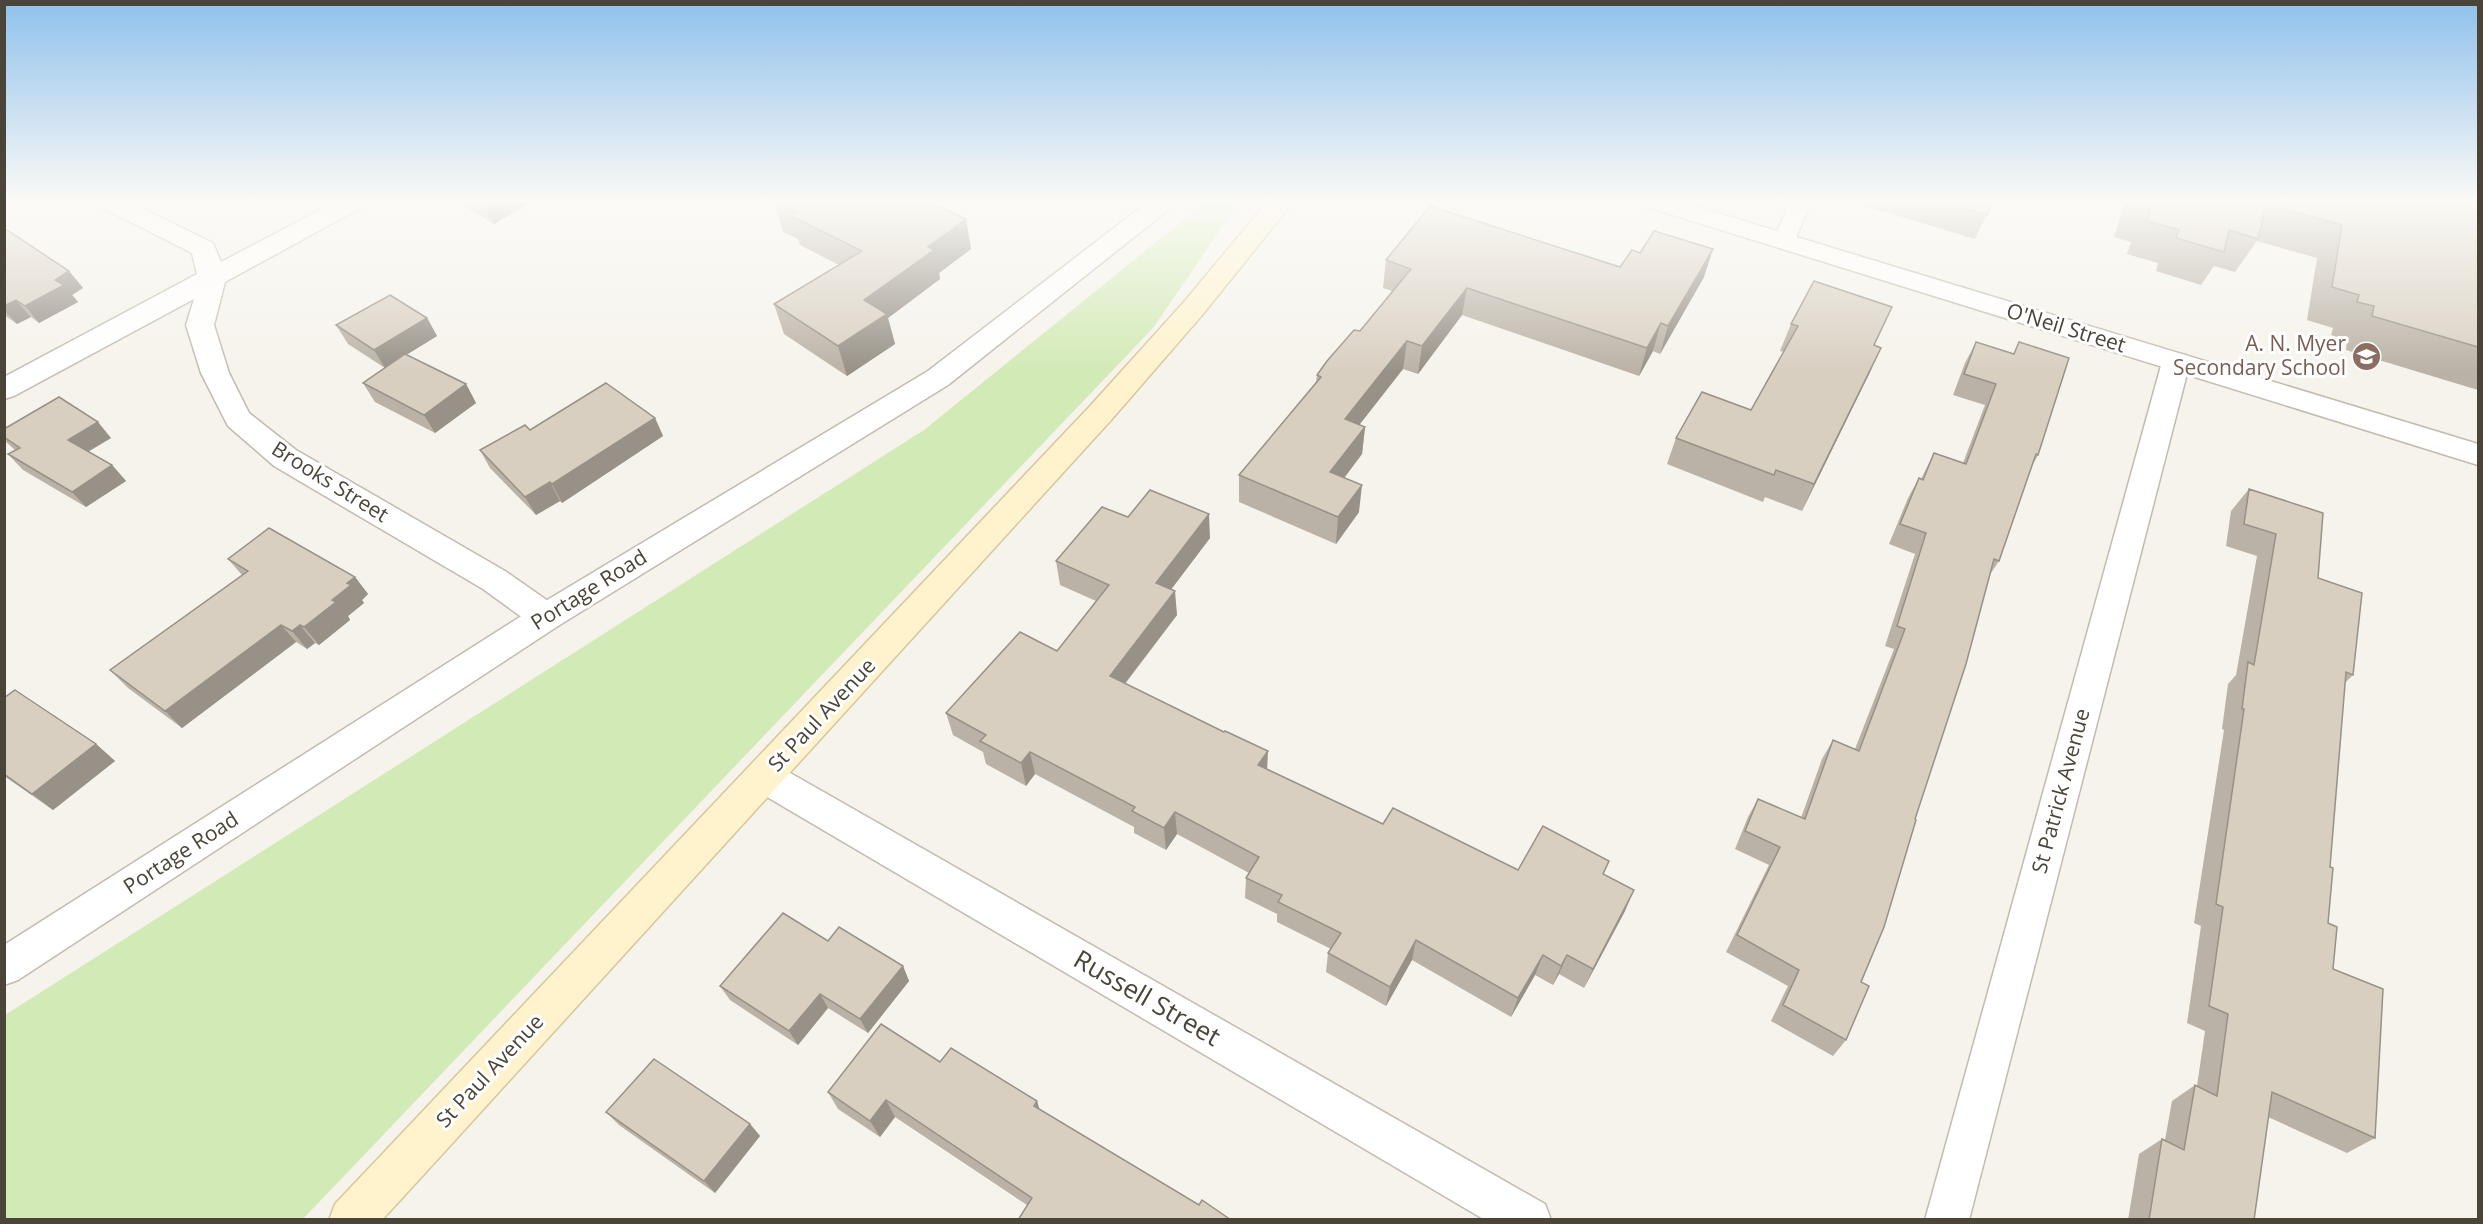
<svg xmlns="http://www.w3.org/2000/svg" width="2483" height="1224" viewBox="0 0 2483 1224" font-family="'Open Sans',sans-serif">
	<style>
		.green { fill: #d2eab5 }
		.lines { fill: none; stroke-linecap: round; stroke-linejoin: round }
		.service-casing { stroke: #c2bbae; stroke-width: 3 }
		.minor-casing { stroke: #c2bbae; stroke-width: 3 }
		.tertiary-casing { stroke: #c2bbae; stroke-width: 3 }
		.secondary-casing { stroke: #d6c79b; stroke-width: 3 }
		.service { fill: #fff; fill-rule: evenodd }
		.minor { fill: #fff; fill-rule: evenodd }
		.tertiary { fill: #fff; fill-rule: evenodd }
		.secondary { fill: #fff3cd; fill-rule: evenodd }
		.wall { fill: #bab2a6 }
		.shaded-wall { fill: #979187 }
		.building { fill: #d8cfc1; stroke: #979187; stroke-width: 1.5 }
		.labels { text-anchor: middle; stroke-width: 6; stroke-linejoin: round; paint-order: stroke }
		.street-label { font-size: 21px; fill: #4b4439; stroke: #fff }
		.education-label { font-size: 21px; fill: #785e54; stroke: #fff; text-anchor: end }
		.near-street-label { font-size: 26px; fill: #4b4439; stroke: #fff }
	</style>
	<rect width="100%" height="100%" fill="#f6f3ec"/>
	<!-- green -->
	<path class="green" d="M1207,201H1240L1153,328L303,1219H5V1015L924,430Z"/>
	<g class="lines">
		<defs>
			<path id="service" d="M1791,201H1811L1795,240L1791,245L1784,246L1777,245L1773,240Z"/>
			<g id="minor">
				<path d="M96,201H127L213,243L221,262L337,201H367L364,206L225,282L214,325L229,373L249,413L296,450L505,571L558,608L563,617L558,626L546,630L534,626L483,589L274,466L228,426L201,373L186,325L194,299L14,396L4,399V377L197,274L192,253L99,206Z"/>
				<path d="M2176,353L2186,355L2190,362L1969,1220H1925L2162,362L2166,355Z"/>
				<path d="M765,762L778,766L1545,1204L1551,1220H1485L752,788L747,777L752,766Z"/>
			</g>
			<g id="tertiary">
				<path d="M1149,201H1177L1173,206L948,385L558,626L18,980L4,985V945L534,608L928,371Z"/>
				<path d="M1640,201H1678L2478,444V465L1644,206Z"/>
			</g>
			<path id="secondary" d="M1268,201H1294L1203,314L1112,419L437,1160L382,1220H329L335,1204L1091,405L1184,302Z"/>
		</defs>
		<!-- service casing -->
		<use href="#service" class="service-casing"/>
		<!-- minor casing -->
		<use href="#minor" class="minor-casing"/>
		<!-- tertiary casing -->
		<use href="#tertiary" class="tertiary-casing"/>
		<!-- secondary casing -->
		<use href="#secondary" class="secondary-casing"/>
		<!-- service -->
		<use href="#service" class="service"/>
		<!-- minor -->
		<use href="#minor" class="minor"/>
		<!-- tertiary -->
		<use href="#tertiary" class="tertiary"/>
		<!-- secondary -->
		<use href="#secondary" class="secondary"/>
	</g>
	<!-- wall -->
	<g class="wall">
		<path d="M457,201H533L494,224L459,203Z"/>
		<path d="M1849,201H1993L1975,239Z"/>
		<path d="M2125,201H2478V390L2346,350L2347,340L2331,335L2333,328L2307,320L2317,258L2257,241L2235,272L2214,266L2201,285L2156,271L2158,263L2127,254L2131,242L2114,237Z"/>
		<path d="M774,202L966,219L971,249L939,273L940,279L888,318L895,344L847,376L784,334L774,304L839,265L800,245L798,239L783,232Z"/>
		<path d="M4,231L69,271L83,288L72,295L78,302L39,323L31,317L17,324L4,315Z"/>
		<path d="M1386,260L1620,267L1704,277L1660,354L1653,351L1639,376L1462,315L1418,374L1403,369L1359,425L1365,427L1362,454L1345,477L1359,512L1336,544L1239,502V475L1316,382L1317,375L1360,331L1392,291L1383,288Z"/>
		<path d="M427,318L437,336L406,355L466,384L476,403L435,433L375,402L363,383L385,368L348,344L336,325Z"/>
		<path d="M1791,324L1874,346L1869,374L1802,511L1765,497L1763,502L1667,464L1676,438L1751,410L1784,352L1780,351Z"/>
		<path d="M1976,342L2013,354L2019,342L2038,455L2032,466L1999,561L1989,576L1861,982L1846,1040L1833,1056L1771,1021L1788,986L1726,952L1769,865L1735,849L1748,817L1758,799L1801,818L1822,759L1833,740L1855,749L1894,649L1885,646L1915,554L1889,544L1908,498L1919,478L1921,479L1934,453L1963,463L1985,405L1953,395L1965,363Z"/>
		<path d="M655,418L663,436L562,503L560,501L536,515L490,468L480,450L530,430Z"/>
		<path d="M4,429L111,438L88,452L112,465L126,481L86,507L23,470L8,454L15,450L4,440Z"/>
		<path d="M2249,489L2318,578L2353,675L2345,683L2330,867L2328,923L2333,969L2375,1138L2347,1153L2268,1117L2254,1220H2128L2139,1154L2162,1139L2165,1140L2172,1101L2195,1085L2197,1086L2205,1031L2187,1023L2201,926L2194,923L2224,730L2222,729L2228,684L2236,675L2257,556L2226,546L2231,511Z"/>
		<path d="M1128,517L1210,538L1171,589L1177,615L1125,684L1267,769L1383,824L1518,870L1604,874L1625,911L1584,988L1559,974L1553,985L1535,975L1511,1017L1412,960L1386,1006L1326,972L1328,953L1331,949L1277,922V914L1245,898L1246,878L1249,873L1177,834L1166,850L1134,833V827L1035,774L1026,786L986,764L983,752L953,735L946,713L1057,651L1096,601L1060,585L1056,561Z"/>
		<path d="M228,559L355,577L368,594L362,600L364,603L348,616L350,620L319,645L315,643L307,649L296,642L182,728L128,688L110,670L242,575Z"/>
		<path d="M4,698L96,744L115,761L53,810L4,776Z"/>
		<path d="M828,941L903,966L909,981L868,1033L828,1008L798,1045L730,1000L720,986Z"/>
		<path d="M940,1062L1037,1101L1039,1109L1199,1205L1231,1220L1027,1205L895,1117L880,1137L838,1109L828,1092Z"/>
		<path d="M606,1112L750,1124L760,1136L715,1193L619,1125Z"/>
	</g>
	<!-- shaded-wall -->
	<g class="shaded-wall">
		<path d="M501,201H533L494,224L487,209Z"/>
		<path d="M966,219L971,249L939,273L940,279L888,318L895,344L847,376L838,346L864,300L928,247Z"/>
		<path d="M1713,249L1704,277L1660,354L1668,326Z"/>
		<path d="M69,271L83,288L72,295L78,302L39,323L25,306L55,280Z"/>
		<path d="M1467,288L1462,315L1418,374L1422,346Z"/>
		<path d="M16,300L31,317L17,324L4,310V306Z"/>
		<path d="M427,318L437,336L385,368L374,350Z"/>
		<path d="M1661,323L1653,351L1639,376L1647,348Z"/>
		<path d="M1407,341L1403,369L1342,447L1345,419Z"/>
		<path d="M1881,348L1869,374L1802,511L1814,484Z"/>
		<path d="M466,384L476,403L435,433L424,415Z"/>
		<path d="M655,418L663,436L562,503L552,484Z"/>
		<path d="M98,422L111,438L82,455L68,440Z"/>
		<path d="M1365,427L1362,454L1328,499L1330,472Z"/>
		<path d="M112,465L126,481L86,507L72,492Z"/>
		<path d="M550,482L560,501L536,515L525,497Z"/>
		<path d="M1362,485L1359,512L1336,544L1338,517Z"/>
		<path d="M1209,514L1210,538L1158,607L1156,583Z"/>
		<path d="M355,577L368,594L362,600L364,603L348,616L350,620L319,645L304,627L332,600L347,583Z"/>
		<path d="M1175,591L1177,615L1113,699L1110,676Z"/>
		<path d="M281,625L296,642L182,728L165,711Z"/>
		<path d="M300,625L315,643L307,649L292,631Z"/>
		<path d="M96,744L115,761L53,810L32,794Z"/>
		<path d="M1268,751L1267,773L1258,765Z"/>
		<path d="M1030,752L1035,774L1026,786L1021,763Z"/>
		<path d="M1175,812L1177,834L1166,850L1164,828Z"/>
		<path d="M1634,890L1625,911L1584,988L1593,969Z"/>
		<path d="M1416,940L1412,960L1386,1006L1390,987Z"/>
		<path d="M1543,955L1535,975L1511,1017L1518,998Z"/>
		<path d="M1567,955L1559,974L1553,985L1561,966Z"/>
		<path d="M903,966L909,981L868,1033L860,1019Z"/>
		<path d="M820,994L828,1008L798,1045L789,1031Z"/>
		<path d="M886,1100L895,1117L880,1137L870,1121Z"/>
		<path d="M1037,1101L1042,1118L1034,1106Z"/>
		<path d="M750,1124L760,1136L715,1193L704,1181Z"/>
	</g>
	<!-- building -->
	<g class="building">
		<path d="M472,201H501L487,209Z"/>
		<path d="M776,201H926L966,219L928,247L934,250L864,300L887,314L838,346L774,304L862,251L791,216L796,212L774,202Z"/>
		<path d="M1940,201H1993L1987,215Z"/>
		<path d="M2134,201H2478V347L2372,316L2374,306L2357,302L2359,295L2332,287L2342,225L2266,204L2258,239L2229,230L2224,252L2176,238L2179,230L2147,221L2151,209L2133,204Z"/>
		<path d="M1430,206L1620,267L1632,250L1640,253L1654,231L1713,249L1668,326L1661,323L1647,348L1467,288L1422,346L1407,341L1345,419L1365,427L1330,472L1362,485L1338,517L1239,475L1321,377L1317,375L1327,361L1354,330L1360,331L1411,269L1386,260Z"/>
		<path d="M7,230L69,271L55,280L64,285L25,306L16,300L4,306V231Z"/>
		<path d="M1814,281L1892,307L1874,345L1881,348L1814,484L1776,470L1774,475L1676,438L1702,392L1751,410L1798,326L1791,324Z"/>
		<path d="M390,295L427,318L374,350L336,325Z"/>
		<path d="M1976,342L2014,354L2019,342L2069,358L2038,455L2036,454L1999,561L1994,559L1966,664L1915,819L1916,820L1884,927L1861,982L1869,986L1846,1040L1783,1005L1799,970L1737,935L1780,847L1745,831L1758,799L1805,819L1833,740L1859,751L1905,629L1897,626L1926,533L1900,524L1919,478L1923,480L1934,453L1966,464L1996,384L1964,374Z"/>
		<path d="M405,354L466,384L424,415L363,383Z"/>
		<path d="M606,383L655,418L552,484L550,482L525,497L480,450L525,425L530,430Z"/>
		<path d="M59,397L98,422L68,440L112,465L72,492L8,454L20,448L4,437V429Z"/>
		<path d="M2249,489L2323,513L2318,578L2362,593L2353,675L2346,672L2330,867L2333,868L2328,923L2337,927L2333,969L2383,989L2375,1138L2272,1092L2254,1220H2149L2162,1139L2184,1150L2195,1085L2217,1096L2228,1014L2209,1006L2223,907L2216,904L2244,709H2242L2248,662L2254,665L2276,534L2244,524Z"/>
		<path d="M1150,490L1209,514L1156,583L1175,591L1110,676L1224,732L1225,731L1268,751L1258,765L1383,824L1393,808L1518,870L1543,826L1609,861L1603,874L1634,890L1593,969L1567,955L1561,966L1543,955L1518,998L1416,940L1390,987L1328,953L1341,933L1278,902L1282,895L1246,878L1259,857L1175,812L1164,828L1132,811L1135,807L1030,752L1021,763L980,741L986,735L946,713L1020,632L1057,651L1109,585L1056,561L1102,507L1128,517Z"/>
		<path d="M269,528L355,577L347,583L351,585L332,600L336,602L304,627L300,625L292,631L281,625L165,711L110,670L248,571L228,559Z"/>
		<path d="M15,690L96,744L32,794L4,774V698Z"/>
		<path d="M783,913L828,941L839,927L903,966L860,1019L820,994L789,1031L720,986Z"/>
		<path d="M881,1024L940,1062L951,1048L1037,1101L1034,1106L1199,1205L1202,1200L1231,1220H1018L1032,1198L886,1100L870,1121L828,1092Z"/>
		<path d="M654,1059L750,1124L704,1181L606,1112Z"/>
	</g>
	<!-- sky -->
	<linearGradient id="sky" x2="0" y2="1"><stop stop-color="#8fc1ec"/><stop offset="0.54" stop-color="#fbfaf6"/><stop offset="1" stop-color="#fbfaf6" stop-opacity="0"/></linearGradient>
	<rect width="2483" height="372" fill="url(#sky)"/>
	<!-- icons -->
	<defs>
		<symbol id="school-disc" viewBox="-11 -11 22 22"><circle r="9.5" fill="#8d6e63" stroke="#fff"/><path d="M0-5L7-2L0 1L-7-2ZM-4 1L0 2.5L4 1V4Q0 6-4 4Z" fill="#fff"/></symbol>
	</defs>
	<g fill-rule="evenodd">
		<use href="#school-disc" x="2350" y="340" width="33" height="33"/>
	</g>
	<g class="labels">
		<!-- street labels -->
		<g class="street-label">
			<text transform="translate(2066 328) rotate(17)" y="7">O'Neil Street</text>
			<text transform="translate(330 482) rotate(32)" y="7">Brooks Street</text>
			<text transform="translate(589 590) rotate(-32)" y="7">Portage Road</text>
			<text transform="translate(822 715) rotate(-47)" y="7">St Paul Avenue</text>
			<text transform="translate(2061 791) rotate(-75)" y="7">St Patrick Avenue</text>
			<text transform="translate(181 853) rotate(-33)" y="7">Portage Road</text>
			<text transform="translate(490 1071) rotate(-47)" y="7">St Paul Avenue</text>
		</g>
		<!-- education labels -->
		<g class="education-label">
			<text x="2346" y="351">A. N. Myer<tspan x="2346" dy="24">Secondary School</tspan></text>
		</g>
		<!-- near-street labels -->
		<g class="near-street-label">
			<text transform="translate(1147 998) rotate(30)" y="9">Russell Street</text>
		</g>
	</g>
	<!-- border -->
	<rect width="2483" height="1224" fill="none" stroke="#4b4439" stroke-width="12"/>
</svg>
